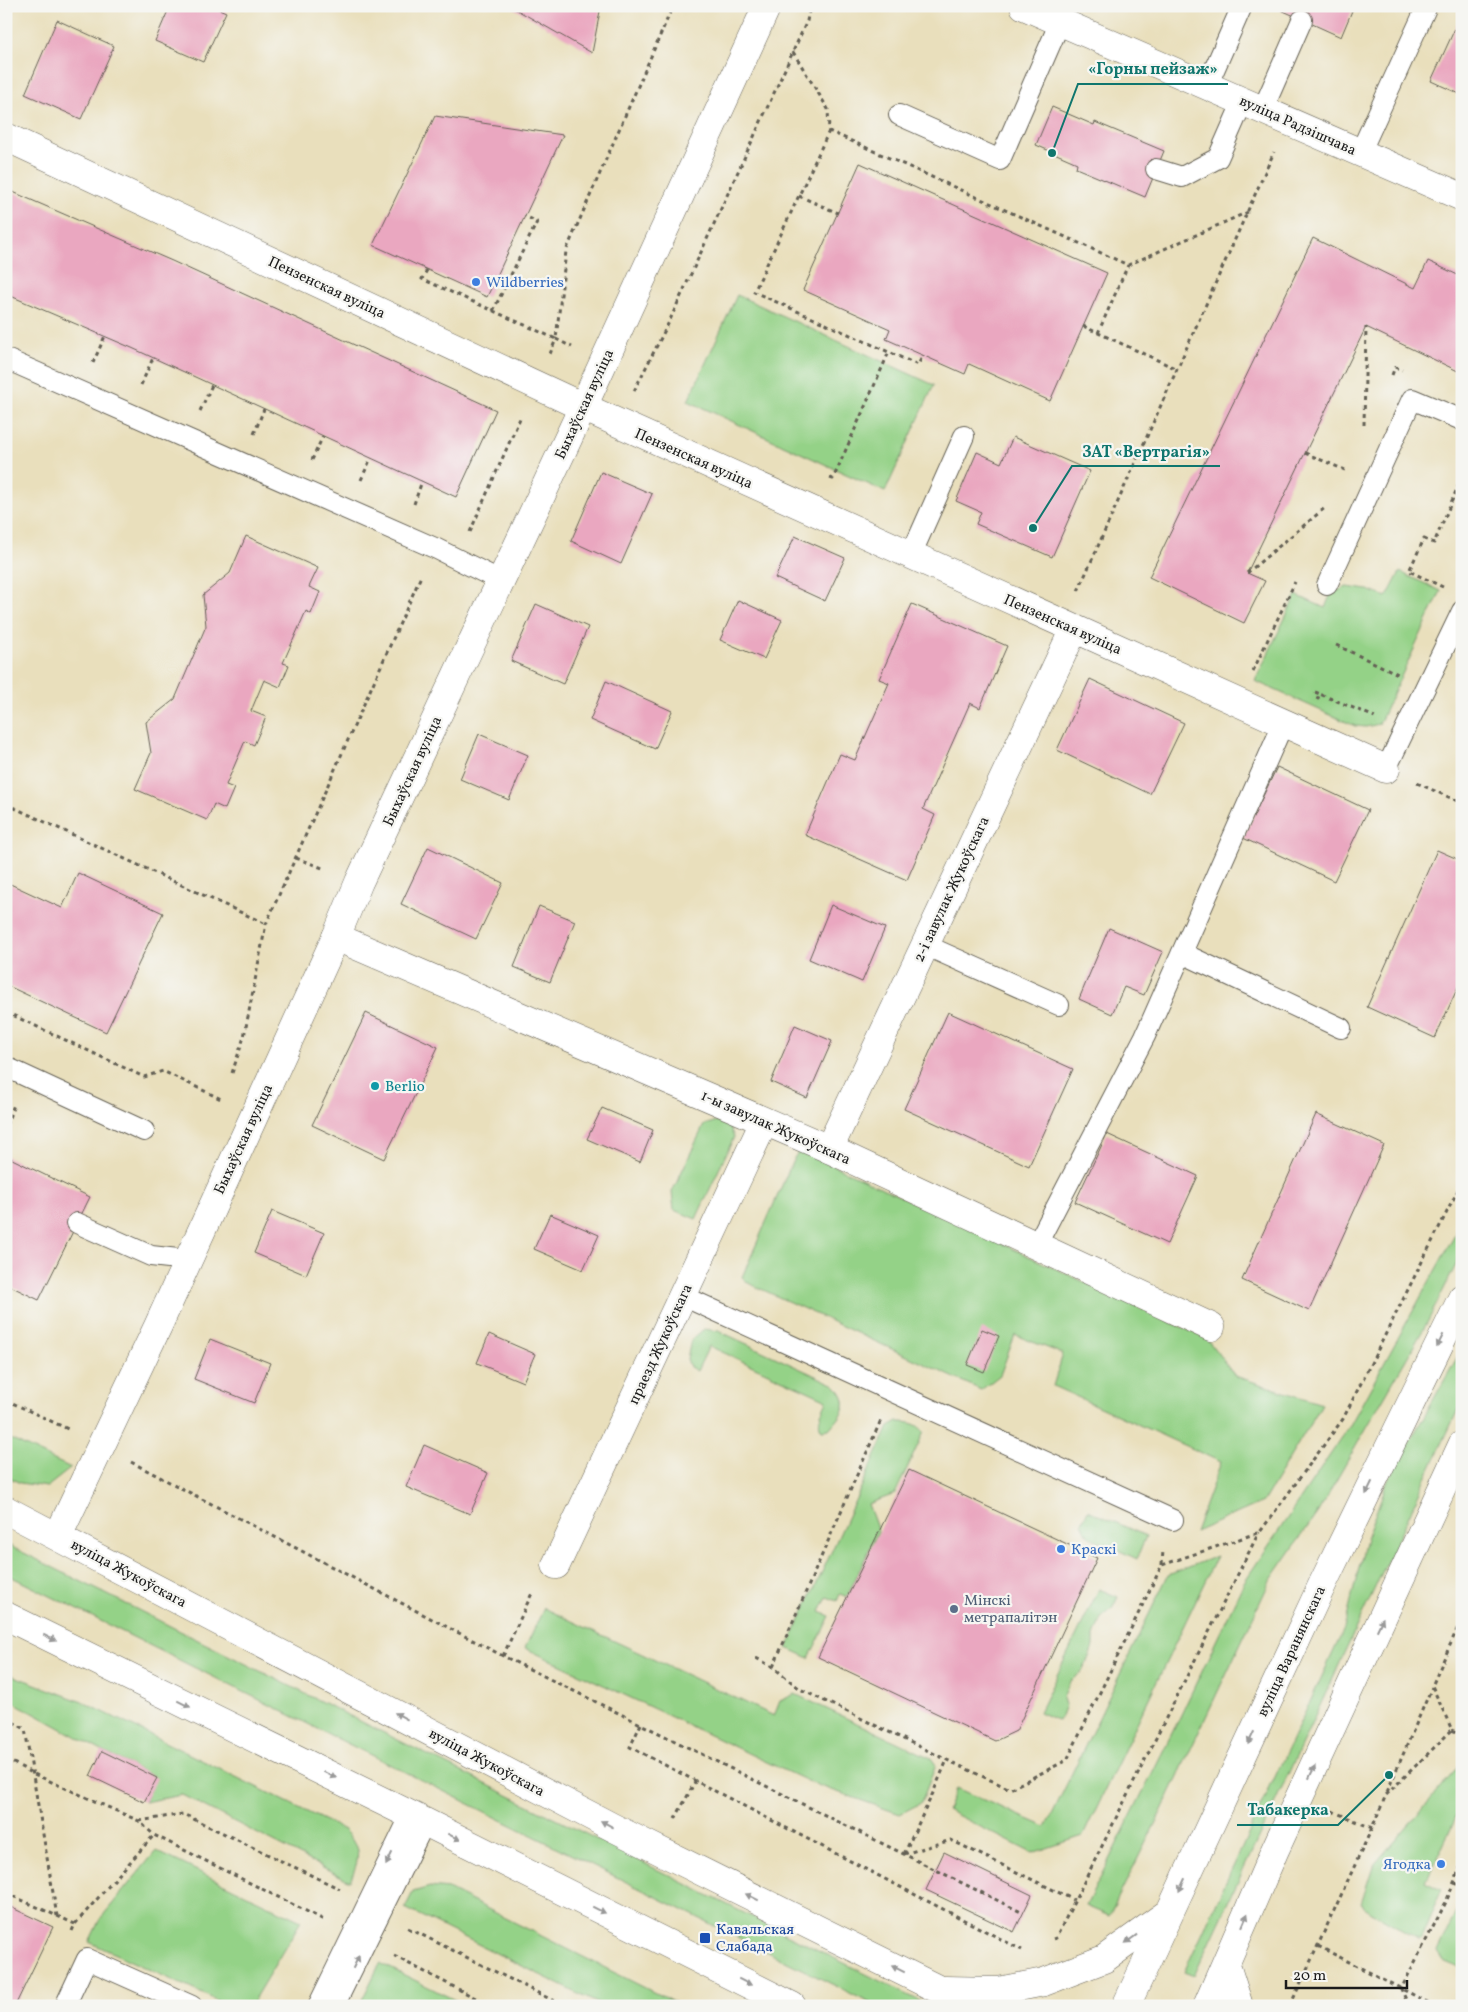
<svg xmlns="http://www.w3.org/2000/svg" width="1468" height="2012" viewBox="0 0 1468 2012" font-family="Vollkorn,serif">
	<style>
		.green { fill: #94d287; stroke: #587752 }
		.building { fill: #eaa7c0 }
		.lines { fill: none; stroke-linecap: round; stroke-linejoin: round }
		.service-casing { stroke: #646054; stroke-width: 22 }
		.minor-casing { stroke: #646054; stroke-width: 29 }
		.secondary-casing { stroke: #646054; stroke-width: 29 }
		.path { stroke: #646054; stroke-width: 3; stroke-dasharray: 4 4; stroke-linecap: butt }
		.service { stroke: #fff; stroke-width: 20 }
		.minor { stroke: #fff; stroke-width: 28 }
		.secondary { stroke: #fff; stroke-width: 28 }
		.oneway { fill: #999 }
		.shop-dot { fill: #3f7fe0; stroke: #f6f6f2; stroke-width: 2 }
		.culture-dot { fill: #0f9aa8; stroke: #f6f6f2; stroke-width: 2 }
		.service-dot { fill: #5c6f8a; stroke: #f6f6f2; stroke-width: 2 }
		.transit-dot { fill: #1a4fb4; stroke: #f6f6f2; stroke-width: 2 }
		.labels { text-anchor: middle; stroke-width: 4.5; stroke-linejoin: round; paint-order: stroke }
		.street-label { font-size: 15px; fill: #1c1c1c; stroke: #f6f6f2 }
		.shop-label { font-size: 15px; fill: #366cbe; stroke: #f6f6f2; text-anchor: start }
		.culture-label { font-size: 15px; fill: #0d838f; stroke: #f6f6f2; text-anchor: start }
		.service-label { font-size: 15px; fill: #4e5e75; stroke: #f6f6f2; text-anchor: start }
		.transit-label { font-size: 15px; fill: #164399; stroke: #f6f6f2; text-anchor: start }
		.leader { fill: none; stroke: #0f766e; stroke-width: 2 }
		.callout-dot { fill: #0f766e; stroke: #f6f6f2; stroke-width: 2 }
		.callout-label { font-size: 16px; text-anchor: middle; font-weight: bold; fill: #0f766e; stroke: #f6f6f2; stroke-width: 4.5; stroke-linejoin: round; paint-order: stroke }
	</style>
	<rect width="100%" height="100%" fill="#f6f6f2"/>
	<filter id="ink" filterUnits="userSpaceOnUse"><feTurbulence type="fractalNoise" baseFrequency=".02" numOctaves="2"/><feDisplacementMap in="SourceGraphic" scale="10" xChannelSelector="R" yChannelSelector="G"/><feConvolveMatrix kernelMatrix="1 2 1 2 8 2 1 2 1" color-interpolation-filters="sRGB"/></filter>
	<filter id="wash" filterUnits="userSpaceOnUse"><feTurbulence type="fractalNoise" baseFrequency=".0096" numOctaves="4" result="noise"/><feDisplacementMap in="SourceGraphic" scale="20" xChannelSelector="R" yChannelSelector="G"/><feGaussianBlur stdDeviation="1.12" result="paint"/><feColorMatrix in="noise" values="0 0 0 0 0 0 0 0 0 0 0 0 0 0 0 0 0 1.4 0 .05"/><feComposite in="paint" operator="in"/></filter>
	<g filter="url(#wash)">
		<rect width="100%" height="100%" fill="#e9dfbc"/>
		<!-- green -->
		<g class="green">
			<path d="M737,295L934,385L885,492L688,401Z"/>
			<path d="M1400,572L1441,591L1379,724L1366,727L1355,726L1255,681L1296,595L1325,608L1331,593L1347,587L1368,590L1387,597Z"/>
			<path d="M717,1121L729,1126L734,1137L696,1219L674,1210L672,1192L704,1125Z"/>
			<path d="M800,1150L1207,1339L1235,1376L1322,1404L1263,1502L1195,1532L1221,1462L1053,1386L1063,1354L1015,1335L1000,1375L981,1390L748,1283L742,1277L794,1158Z"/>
			<path d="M1462,1222V1253L1427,1323L1318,1512L1270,1581L1163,1808L1109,1916L1086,1906L1179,1719L1244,1582L1349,1427Z"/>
			<path d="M704,1329L719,1331L835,1385C852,1403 843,1413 829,1429L822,1430C815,1421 824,1409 827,1400L709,1346L697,1371L690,1367L687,1359L691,1340Z"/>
			<path d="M1462,1349V1401L1194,1976L1184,1972L1344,1629L1366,1539L1388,1480Z"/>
			<path d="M898,1422C909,1422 917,1423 924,1432L895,1494L868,1504L878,1531L847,1597L840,1594L837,1601L827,1597L820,1612L830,1616L809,1658L787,1648L889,1427Z"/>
			<path d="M6,1437L71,1468L47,1487L20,1483L6,1476Z"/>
			<path d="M1088,1510L1146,1536L1137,1559L1088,1536L1082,1523Z"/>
			<path d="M6,1544L930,2006H876L6,1574Z"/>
			<path d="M1217,1556L1083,1836L1032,1853L947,1810L956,1788L1046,1827L1168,1575Z"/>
			<path d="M1099,1589L1118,1597L1112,1609L1101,1618L1094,1636V1646L1082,1672L1070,1681L1063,1698L1065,1705L1059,1721L1039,1712Z"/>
			<path d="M544,1608L774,1716L780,1701L795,1694L931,1758L936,1765L921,1803L900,1814L809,1782L525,1648Z"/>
			<path d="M6,1673L85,1703L344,1830C362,1850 360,1857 350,1881L182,1795L144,1802L156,1778L102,1751L6,1698Z"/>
			<path d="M1461,1764L1462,1804L1426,1881L1442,1889L1420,1940L1363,1907L1361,1903L1373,1866Z"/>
			<path d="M156,1851L301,1921L250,2006H229L89,1942L100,1919Z"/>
			<path d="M430,1887L448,1889L681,2006H603L405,1908L413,1892Z"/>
			<path d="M1462,1900V1969L1443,1961L1437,1952Z"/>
			<path d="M380,1963L467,2006H359Z"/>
		</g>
		<g id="blocks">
			<!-- building -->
			<g class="building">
				<path d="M170,6H212L226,12L203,62L155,41Z"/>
				<path d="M510,6H601L592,53Z"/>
				<path d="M1281,6H1354L1341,37L1279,9Z"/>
				<path d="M1462,13V95L1431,81Z"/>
				<path d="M57,20L114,46L81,119L25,94Z"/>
				<path d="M1052,107L1094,125L1095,122L1164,151L1145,197L1076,168L1077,163L1036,145Z"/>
				<path d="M435,116L563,135L487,297L373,245Z"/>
				<path d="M860,163L1107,273L1050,401L969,364L965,374L886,339L890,329L803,290Z"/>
				<path d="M6,189L172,261L496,410L456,497L132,348L6,294Z"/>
				<path d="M1313,238L1415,288L1428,261L1462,277V373L1366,327L1247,573L1265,581L1244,623L1149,577Z"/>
				<path d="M1013,437L1090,471L1052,557L976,524L981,512L956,501L977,452L1001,463Z"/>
				<path d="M601,472L652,494L621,564L571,541Z"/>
				<path d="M246,536L318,568L309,587L320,592L311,614L306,611L283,663L289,665L280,687L264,680L251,711L266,717L254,745L245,741L226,785L234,788L225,809L214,804L207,820L135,789L151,753L146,722L175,699L206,626L203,595L230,573Z"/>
				<path d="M795,536L845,558L825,601L775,578Z"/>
				<path d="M738,600L782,620L764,659L720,640Z"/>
				<path d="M536,604L588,627L563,684L511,661Z"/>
				<path d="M912,604L1007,646L980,708L970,703L923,809L935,815L907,880L805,835L840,754L855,760L889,683L879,679Z"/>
				<path d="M1090,679L1184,723L1150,794L1057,750Z"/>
				<path d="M606,681L672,711L655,749L590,720Z"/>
				<path d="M479,734L528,755L509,800L460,779Z"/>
				<path d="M1277,767L1368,810L1334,881L1243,838Z"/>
				<path d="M428,847L503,883L476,939L401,904Z"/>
				<path d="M1437,850L1462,861V978L1435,1038L1367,1007Z"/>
				<path d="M78,873L163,913L106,1032L6,985V882L62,908Z"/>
				<path d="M831,905L885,928L862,982L809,959Z"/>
				<path d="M539,906L575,921L550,982L514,967Z"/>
				<path d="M1109,928L1163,952L1144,995L1124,987L1112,1014L1079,999Z"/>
				<path d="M948,1012L1073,1069L1029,1166L904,1109Z"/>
				<path d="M366,1013L438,1047L384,1159L312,1125Z"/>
				<path d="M795,1025L832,1041L807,1098L771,1082Z"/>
				<path d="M602,1108L653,1130L640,1162L587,1139Z"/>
				<path d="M1316,1114L1384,1145L1309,1311L1242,1280Z"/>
				<path d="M1107,1134L1198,1176L1167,1244L1075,1202Z"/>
				<path d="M6,1156L90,1197L39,1300L6,1284Z"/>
				<path d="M272,1211L324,1233L306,1275L254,1253Z"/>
				<path d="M550,1214L599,1235L583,1270L534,1249Z"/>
				<path d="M982,1329L999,1336L984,1372L967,1365Z"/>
				<path d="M489,1334L535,1354L523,1382L477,1363Z"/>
				<path d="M210,1339L270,1363L254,1403L194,1379Z"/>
				<path d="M424,1445L488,1473L470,1514L406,1487Z"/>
				<path d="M909,1470L1097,1558L1016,1731L995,1741L818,1657Z"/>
				<path d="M102,1751L157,1778L144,1802L90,1776Z"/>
				<path d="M944,1852L1032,1895L1014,1932L926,1890Z"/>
				<path d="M6,1905L53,1927L15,2006H6Z"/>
			</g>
		</g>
	</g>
	<g filter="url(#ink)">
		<use href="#blocks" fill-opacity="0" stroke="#646054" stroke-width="1"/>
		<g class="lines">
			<defs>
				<g id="service">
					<path d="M1207,86L1242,6"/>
					<path d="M1263,109L1302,20"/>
					<path d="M899,115L1000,160L1060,22"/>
					<path d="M1360,153L1427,6"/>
					<path d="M1156,169L1182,177L1218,158L1243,101"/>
					<path d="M6,359L437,549L501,581"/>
					<path d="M911,555L964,436"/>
					<path d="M1327,585L1412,399L1462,420"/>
					<path d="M1386,769L1462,611"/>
					<path d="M925,945L1059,1005"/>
					<path d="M1182,953L1341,1028"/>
					<path d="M6,1067L144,1131"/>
					<path d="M77,1223L151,1256L187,1260"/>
					<path d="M1036,1246L1145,1036L1283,724"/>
					<path d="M683,1296L1173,1520"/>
					<path d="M65,2006L87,1959L192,2006"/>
					<path d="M318,2006L411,1815"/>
					<path d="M334,2006L425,1822"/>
				</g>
				<g id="minor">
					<path d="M1024,6L1462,197"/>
					<path d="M6,137L583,407L1386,769"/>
					<path d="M336,937L829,1149L1211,1327"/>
					<path d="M829,1149L1074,629"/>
					<path d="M58,1536L158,1326L336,937L359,882L583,407L767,6"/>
					<path d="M556,1565L764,1122"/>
				</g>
				<g id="secondary">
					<path d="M6,1510L614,1828L972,2006"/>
					<path d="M6,1616L425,1822L792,2006"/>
					<path d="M1226,1965L1239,2006"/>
					<path d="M945,1990L998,1991L1044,1982L1104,1959L1168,1913"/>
					<path d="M1126,2006L1323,1583L1462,1298"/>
					<path d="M1207,2006L1274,1852L1462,1445"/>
				</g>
			</defs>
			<!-- service casing -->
			<use href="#service" class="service-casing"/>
			<!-- minor casing -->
			<use href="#minor" class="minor-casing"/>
			<!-- secondary casing -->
			<use href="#secondary" class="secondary-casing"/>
			<!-- path -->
			<g class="path">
				<path d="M793,52L828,109L829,131L1128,265L1248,212"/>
				<path d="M829,131L754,292L918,365L923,355"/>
				<path d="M799,196L838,213"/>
				<path d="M427,270L422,279L556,339L566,251L673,6"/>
				<path d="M493,311L537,222L525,216"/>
				<path d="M1083,326L1177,369"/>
				<path d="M1098,333L1128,265"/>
				<path d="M550,354L556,339L572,347"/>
				<path d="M93,363L105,336"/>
				<path d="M1392,375L1395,367L1402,370"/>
				<path d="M141,385L153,358"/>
				<path d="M634,391L669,322L807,21L810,6"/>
				<path d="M200,411L212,385"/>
				<path d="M1364,425L1366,327"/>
				<path d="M254,434L264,409"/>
				<path d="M1305,453L1345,470"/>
				<path d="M312,460L323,436"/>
				<path d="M830,478L833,479L889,352"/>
				<path d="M361,480L371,458"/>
				<path d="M414,504L422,481"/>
				<path d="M470,532L521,416"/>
				<path d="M1247,573L1326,507"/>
				<path d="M1443,587L1409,571L1424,539L1434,543L1462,477"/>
				<path d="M1078,591L1274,152"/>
				<path d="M1336,645L1398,674"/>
				<path d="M1253,671L1295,582"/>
				<path d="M1315,692L1320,694"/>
				<path d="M1317,700L1320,694L1375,717"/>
				<path d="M1417,783L1462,803"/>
				<path d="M6,804L266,924"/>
				<path d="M296,858L325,869"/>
				<path d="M6,1012L144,1077L163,1071L223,1100"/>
				<path d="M232,1073L244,1037L266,924L421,576"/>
				<path d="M6,1125L14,1105"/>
				<path d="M6,1400L70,1430"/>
				<path d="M131,1462L503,1656L1023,1913"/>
				<path d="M1162,1565L1163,1550"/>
				<path d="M503,1656L533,1591"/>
				<path d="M756,1658L773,1667L800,1689L947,1760L1010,1789L1067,1760L1162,1565L1260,1532L1343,1419L1462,1182"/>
				<path d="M773,1667L881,1420"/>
				<path d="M6,1718L25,1729L57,1916"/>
				<path d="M641,1724L630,1747L1022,1950"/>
				<path d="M1452,1730L1462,1734"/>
				<path d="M6,1759L34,1774L139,1821L154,1835L326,1921"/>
				<path d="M1387,1792L1432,1687"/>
				<path d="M1332,1811L1372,1828"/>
				<path d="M675,1819L696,1780"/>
				<path d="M139,1821L183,1814L340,1889"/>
				<path d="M904,1854L951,1840L1074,1900"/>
				<path d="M904,1854L933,1793L947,1760"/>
				<path d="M1455,1883L1462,1886"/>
				<path d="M6,1893L75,1924"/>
				<path d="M408,1928L564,2006"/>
				<path d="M72,1931L75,1924L154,1835"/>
				<path d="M1053,1939L1056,1938L1259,1532"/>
				<path d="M1318,1946L1435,2006"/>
				<path d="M394,1956L491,2006"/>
				<path d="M1290,2006L1372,1828L1386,1795L1452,1730L1432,1686L1462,1618"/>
				<path d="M1409,2006L1401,1989L1446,1902L1462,1863"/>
			</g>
			<!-- service -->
			<use href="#service" class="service"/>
			<!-- minor -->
			<use href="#minor" class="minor"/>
			<!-- secondary -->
			<use href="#secondary" class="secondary"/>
		</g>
		<!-- one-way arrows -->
		<defs><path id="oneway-solid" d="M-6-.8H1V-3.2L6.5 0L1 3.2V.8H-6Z" transform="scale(1.25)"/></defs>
		<g class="oneway">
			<use href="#oneway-solid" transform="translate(1440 1341) rotate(117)"/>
			<use href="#oneway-solid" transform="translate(1369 1488) rotate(116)"/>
			<use href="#oneway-solid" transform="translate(1380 1624) rotate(-65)"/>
			<use href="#oneway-solid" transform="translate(50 1638) rotate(26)"/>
			<use href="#oneway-solid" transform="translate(184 1704) rotate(26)"/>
			<use href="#oneway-solid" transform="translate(401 1716) rotate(-152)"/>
			<use href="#oneway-solid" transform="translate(1251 1738) rotate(115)"/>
			<use href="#oneway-solid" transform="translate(1312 1772) rotate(-65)"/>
			<use href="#oneway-solid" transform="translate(330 1775) rotate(26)"/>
			<use href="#oneway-solid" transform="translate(607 1824) rotate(-152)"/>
			<use href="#oneway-solid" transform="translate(454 1837) rotate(27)"/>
			<use href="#oneway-solid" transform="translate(389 1859) rotate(116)"/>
			<use href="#oneway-solid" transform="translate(1182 1885) rotate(115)"/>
			<use href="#oneway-solid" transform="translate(752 1897) rotate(-154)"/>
			<use href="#oneway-solid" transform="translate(599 1910) rotate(26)"/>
			<use href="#oneway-solid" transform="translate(1245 1920) rotate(-67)"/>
			<use href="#oneway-solid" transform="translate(1131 1939) rotate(144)"/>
			<use href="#oneway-solid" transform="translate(356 1962) rotate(-64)"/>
			<use href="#oneway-solid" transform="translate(898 1969) rotate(-154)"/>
			<use href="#oneway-solid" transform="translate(745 1982) rotate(26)"/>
		</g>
	</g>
	<!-- markers -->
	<g class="shop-dot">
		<circle cx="476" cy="282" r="5"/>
		<circle cx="1061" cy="1549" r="5"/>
		<circle cx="1441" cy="1864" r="5"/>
	</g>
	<circle class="culture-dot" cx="375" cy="1086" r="5"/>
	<circle class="service-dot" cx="954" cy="1609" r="5"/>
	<rect class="transit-dot" x="699" y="1932" width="12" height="12" rx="2.5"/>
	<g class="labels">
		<!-- street labels -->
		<g class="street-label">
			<text transform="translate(1298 125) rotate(24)" y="5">вуліца Радзішчава</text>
			<text transform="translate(327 287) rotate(25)" y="5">Пензенская вуліца</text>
			<text transform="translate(584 404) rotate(-65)" y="5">Быхаўская вуліца</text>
			<text transform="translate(694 458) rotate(24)" y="5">Пензенская вуліца</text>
			<text transform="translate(1063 624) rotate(24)" y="5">Пензенская вуліца</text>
			<text transform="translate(412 771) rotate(-65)" y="5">Быхаўская вуліца</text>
			<text transform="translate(951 889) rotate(-65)" y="5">2-і завулак Жукоўскага</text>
			<text transform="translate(776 1127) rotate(24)" y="5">1-ы завулак Жукоўскага</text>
			<text transform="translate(243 1139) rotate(-65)" y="5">Быхаўская вуліца</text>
			<text transform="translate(660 1344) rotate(-65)" y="5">праезд Жукоўскага</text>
			<text transform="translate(129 1573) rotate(28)" y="5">вуліца Жукоўскага</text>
			<text transform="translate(1291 1651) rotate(-65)" y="5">вуліца Варанянскага</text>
			<text transform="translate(487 1762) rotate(28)" y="5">вуліца Жукоўскага</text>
		</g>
		<!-- shop labels -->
		<g class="shop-label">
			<text x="486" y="287">Wildberries</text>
			<text x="1071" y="1554">Краскі</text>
			<text x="1431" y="1869" text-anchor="end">Ягодка</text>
		</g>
		<!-- culture labels -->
		<g class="culture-label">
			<text x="385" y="1091">Berlio</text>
		</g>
		<!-- service labels -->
		<g class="service-label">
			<text x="964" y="1605">Мінскі<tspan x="964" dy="17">метрапалітэн</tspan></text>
		</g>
		<!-- transit labels -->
		<g class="transit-label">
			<text x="716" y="1934">Кавальская<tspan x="716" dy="17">Слабада</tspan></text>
		</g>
	</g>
	<!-- callouts -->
	<path class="leader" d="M1052 153L1078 84H1228M1033 528L1072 466H1220M1389 1775L1338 1825H1237"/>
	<g class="callout-dot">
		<circle cx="1052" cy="153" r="5"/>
		<circle cx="1033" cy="528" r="5"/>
		<circle cx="1389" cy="1775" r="5"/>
	</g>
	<g class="callout-label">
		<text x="1153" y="74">«Горны пейзаж»</text>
		<text x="1146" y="457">ЗАТ «Вертрагія»</text>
		<text x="1288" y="1815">Табакерка</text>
	</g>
	<!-- margin -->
	<rect width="1468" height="2012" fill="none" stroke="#f6f6f2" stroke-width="25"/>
	<!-- scale -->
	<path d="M1286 1980v8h121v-8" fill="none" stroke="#1c1c1c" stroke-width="2.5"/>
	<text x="1293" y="1980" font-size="15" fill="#1c1c1c" stroke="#f6f6f2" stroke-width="4" paint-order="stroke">20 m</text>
</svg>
